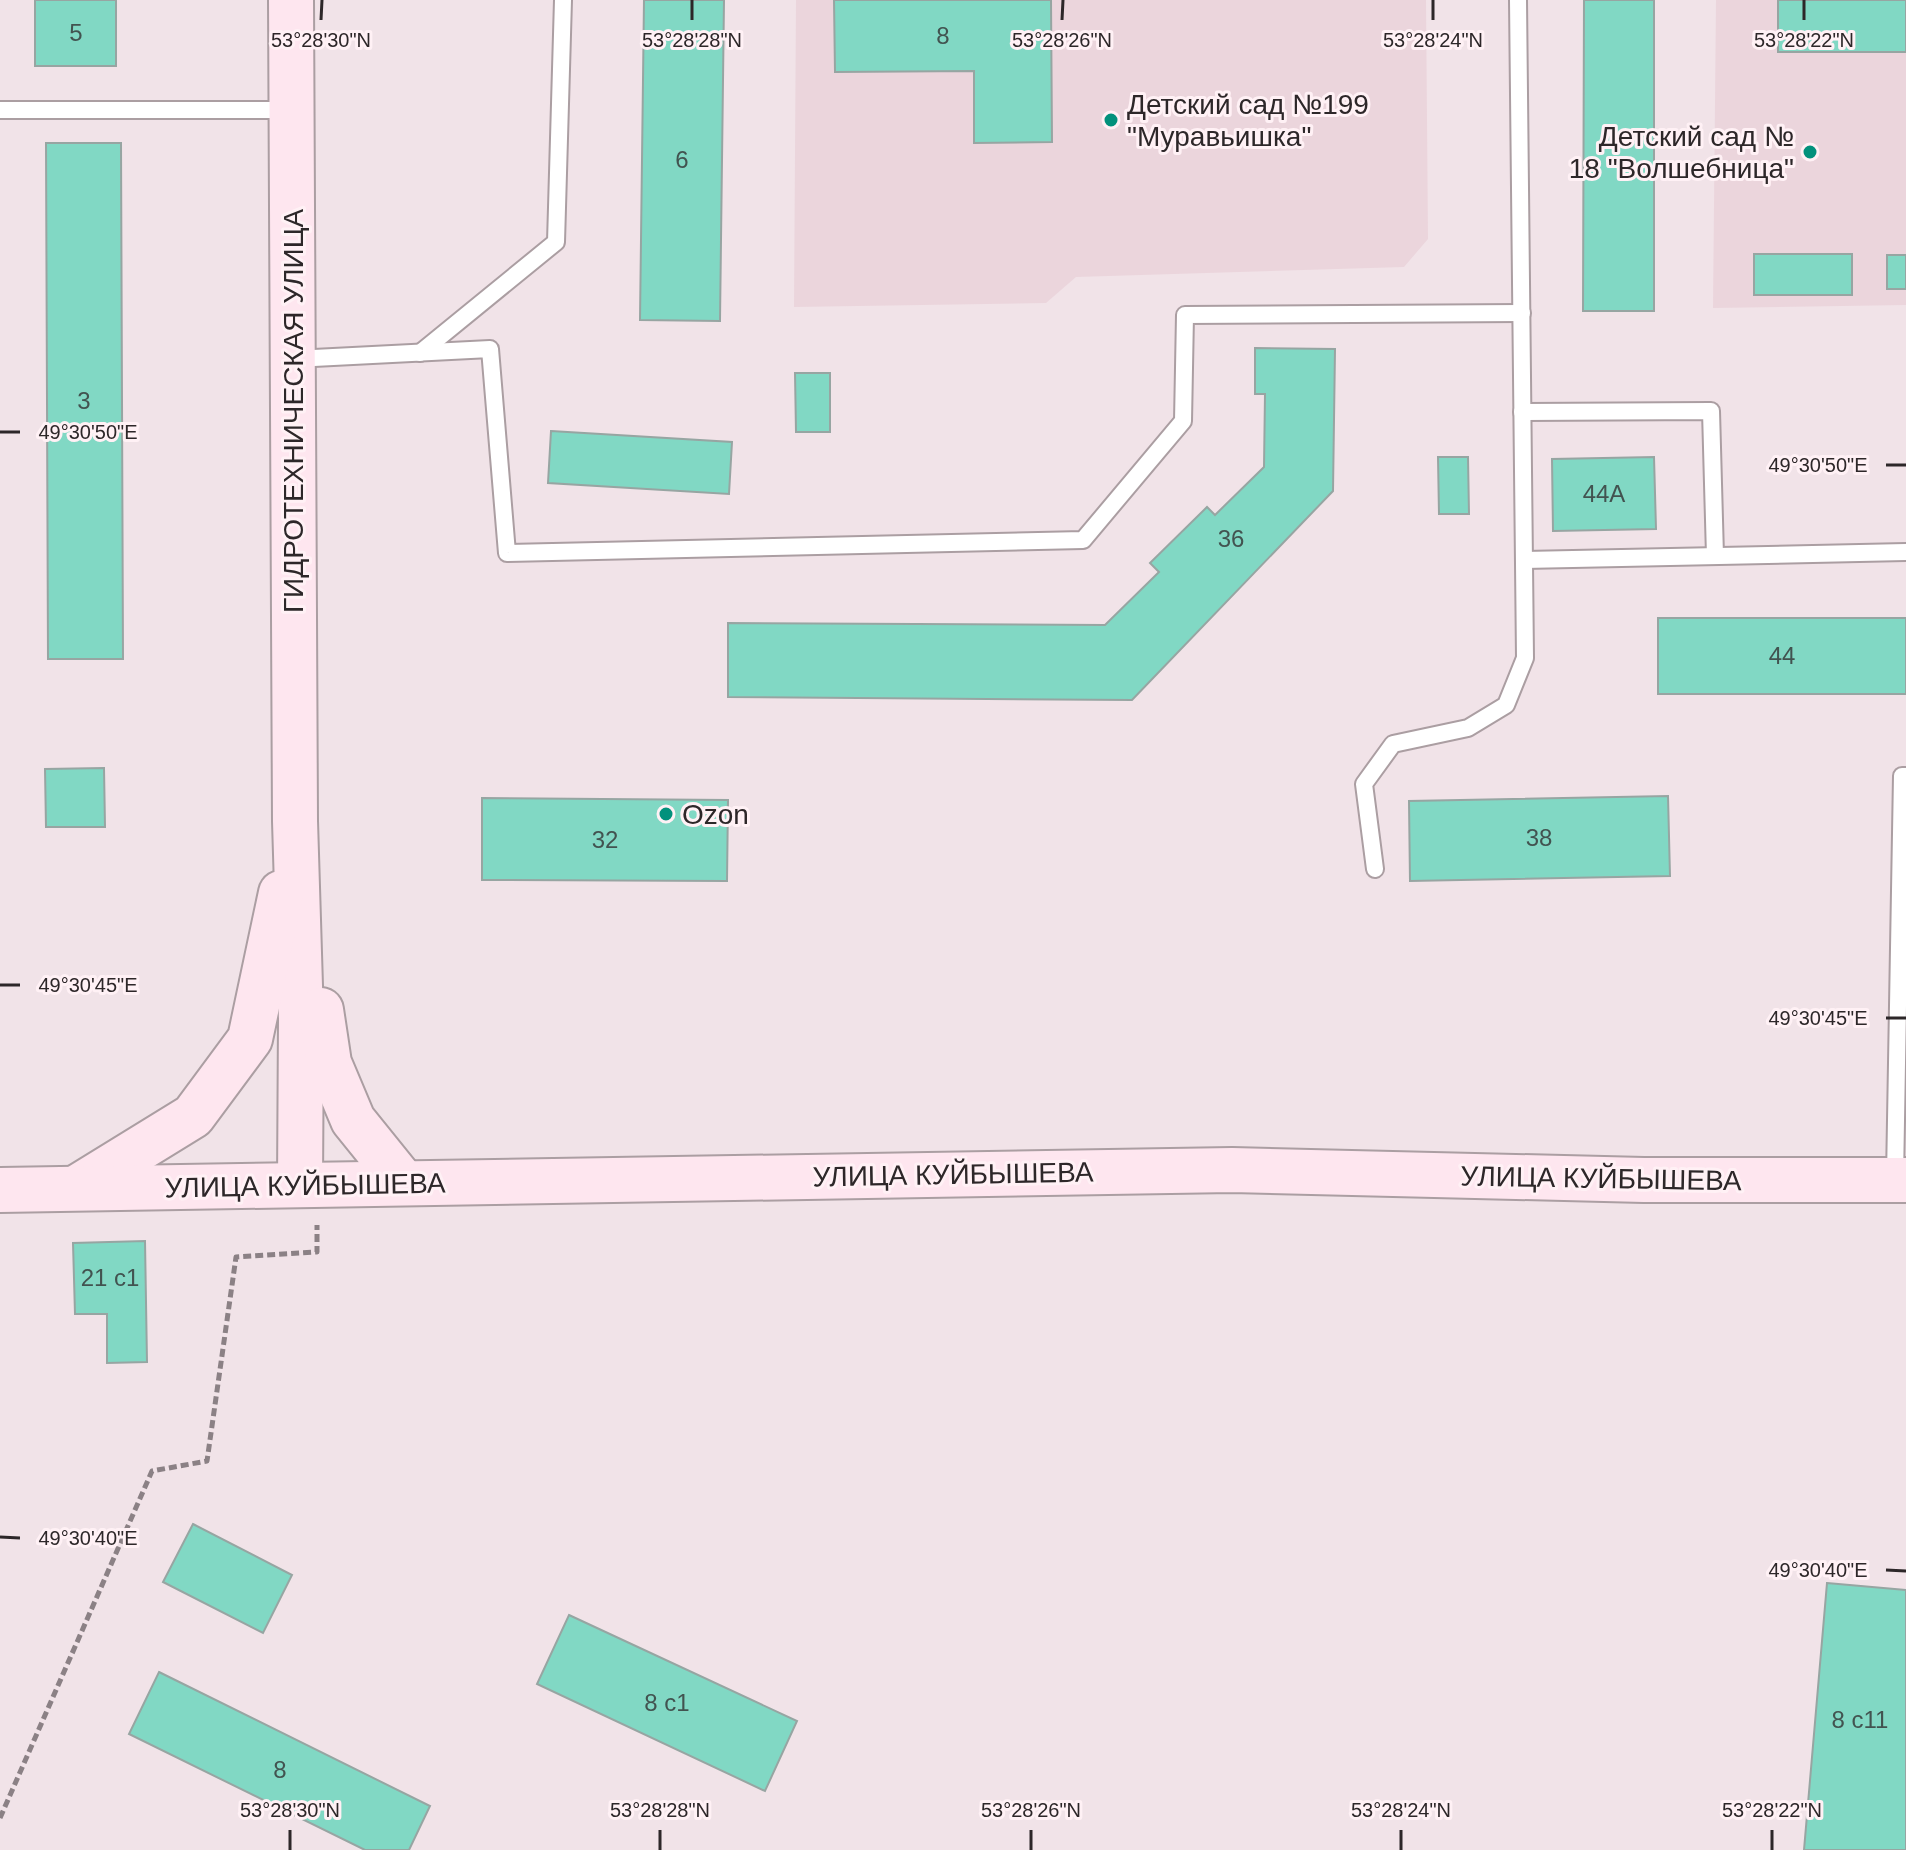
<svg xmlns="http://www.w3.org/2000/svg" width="1906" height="1850" viewBox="0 0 1906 1850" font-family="Helvetica,sans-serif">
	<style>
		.built { fill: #ebd5dc }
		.building { fill: #81d8c4; stroke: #97a5a2; stroke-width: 2 }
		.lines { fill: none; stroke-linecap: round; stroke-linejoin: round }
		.service-casing { stroke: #ab9ea2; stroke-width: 20 }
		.secondary-casing { stroke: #ab9ea2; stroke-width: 48 }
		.path { stroke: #8b8185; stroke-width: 5; stroke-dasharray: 8 4; stroke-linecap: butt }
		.service { stroke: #fff; stroke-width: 16 }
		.secondary { stroke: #fee6ef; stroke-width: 44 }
		.ticks { fill: none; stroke: #2d2729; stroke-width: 3 }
		.poi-dot { fill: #02917c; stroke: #fff1f5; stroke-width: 3 }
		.labels { text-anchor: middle; stroke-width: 6; stroke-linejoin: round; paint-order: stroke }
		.number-label { font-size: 24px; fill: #425350 }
		.poi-label { font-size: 28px; fill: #2d2729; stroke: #fff1f5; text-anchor: start }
		.street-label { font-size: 28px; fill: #2d2729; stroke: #fff1f5 }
		.ticks-label { font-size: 20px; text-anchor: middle; fill: #2d2729; stroke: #fff1f5; stroke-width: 6; stroke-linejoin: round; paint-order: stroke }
	</style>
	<rect width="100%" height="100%" fill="#f1e3e8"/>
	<!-- built -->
	<g class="built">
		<path d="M796,0H1426L1428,239L1404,267L1076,277L1046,303L794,307Z"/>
		<path d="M1716,0H1906V305L1713,308Z"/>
	</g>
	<!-- building -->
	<g class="building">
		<rect x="35" y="0" width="81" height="66"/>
		<path d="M644,0H724L720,321L640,320Z"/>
		<path d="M834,0H1051L1052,142L974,143V71L835,72Z"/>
		<path d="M1584,0H1654V311H1583Z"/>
		<rect x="1778" y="0" width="128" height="52"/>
		<path d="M46,143H121L123,659H48Z"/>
		<rect x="1754" y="254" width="98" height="41"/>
		<rect x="1887" y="255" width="19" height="34"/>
		<path d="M1255,348L1335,349L1333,491L1132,700L728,697V623L1105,625L1159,572L1150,563L1207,507L1215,515L1264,467L1265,394H1255Z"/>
		<path d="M795,373H830V432H796Z"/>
		<path d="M551,431L732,442L729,494L548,483Z"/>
		<path d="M1438,457H1468L1469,514H1439Z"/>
		<path d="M1654,457L1656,529L1553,531L1552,459Z"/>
		<rect x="1658" y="618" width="248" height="76"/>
		<path d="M104,768L105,827H46L45,769Z"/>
		<path d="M1668,796L1670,876L1410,881L1409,801Z"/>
		<path d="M482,798L728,800L727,881L482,880Z"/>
		<path d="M145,1241L147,1362L107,1363V1314H75L73,1243Z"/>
		<path d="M193,1524L292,1575L263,1633L163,1582Z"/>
		<path d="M1827,1583L1906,1590V1850H1804Z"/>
		<path d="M569,1615L797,1721L765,1791L537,1684Z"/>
		<path d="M159,1672L430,1806L409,1850H365L129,1734Z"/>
	</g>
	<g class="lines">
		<defs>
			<g id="service">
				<path d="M0,110H290"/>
				<path d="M420,353L556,242L563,0"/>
				<path d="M294,359L490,349L507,553L1083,540L1183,421L1185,315L1522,313"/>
				<path d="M1522,412L1711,411L1715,556"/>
				<path d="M1524,560L1906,552"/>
				<path d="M1375,869L1364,784L1393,744L1468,728L1506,705L1525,658L1518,0"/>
				<path d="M1895,1178L1902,776H1906"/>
			</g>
			<g id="secondary">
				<path d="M291,0L295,821L301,1019L300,1184"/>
				<path d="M321,1010L329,1063L353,1120L403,1182"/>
				<path d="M76,1188L193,1116L250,1039L281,893"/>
				<path d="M0,1190L1232,1170L1644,1180H1906"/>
			</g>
		</defs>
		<!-- service casing -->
		<use href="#service" class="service-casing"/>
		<!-- secondary casing -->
		<use href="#secondary" class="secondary-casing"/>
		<!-- path -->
		<path class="path" d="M0,1818L152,1471L207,1461L236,1257L317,1252V1225"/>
		<!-- service -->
		<use href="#service" class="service"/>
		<!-- secondary -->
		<use href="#secondary" class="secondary"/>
	</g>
	<!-- ticks -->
	<path class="ticks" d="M321,20L322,0M692,20V0M1062,20L1063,0M1433,20V0M1804,20V0M0,432H20M1886,465H1906M0,985H20M1886,1018H1906M0,1537L20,1538M1886,1570L1906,1571M290,1850V1830M660,1850V1830M1031,1850V1830M1401,1850V1830M1772,1850V1830"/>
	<!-- markers -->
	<g class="poi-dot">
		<circle cx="1111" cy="120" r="8"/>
		<circle cx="1810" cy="152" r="8"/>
		<circle cx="666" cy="814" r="8"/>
	</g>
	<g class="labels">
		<!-- number labels -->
		<g class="number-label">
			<text x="76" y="41">5</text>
			<text x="943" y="44">8</text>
			<text x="682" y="168">6</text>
			<text x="84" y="409">3</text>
			<text x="1604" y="502">44А</text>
			<text x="1231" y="547">36</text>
			<text x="1782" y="664">44</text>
			<text x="1539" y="846">38</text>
			<text x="605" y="848">32</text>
			<text x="110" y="1286">21 с1</text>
			<text x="667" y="1711">8 с1</text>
			<text x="1860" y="1728">8 с11</text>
			<text x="280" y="1778">8</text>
		</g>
		<!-- poi labels -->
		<g class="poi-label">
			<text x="1127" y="114">Детский сад №199<tspan x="1127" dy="32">"Муравьишка"</tspan></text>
			<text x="1794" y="146" text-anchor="end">Детский сад №<tspan x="1794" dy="32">18 "Волшебница"</tspan></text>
			<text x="682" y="824">Ozon</text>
		</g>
		<!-- street labels -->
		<g class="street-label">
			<text transform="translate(293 411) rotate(-90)" y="10">ГИДРОТЕХНИЧЕСКАЯ УЛИЦА</text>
			<text transform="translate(953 1174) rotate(-1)" y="10">УЛИЦА КУЙБЫШЕВА</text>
			<text transform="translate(1601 1178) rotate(1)" y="10">УЛИЦА КУЙБЫШЕВА</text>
			<text transform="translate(305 1185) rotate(-1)" y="10">УЛИЦА КУЙБЫШЕВА</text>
		</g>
	</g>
	<g class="ticks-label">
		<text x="321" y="47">53°28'30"N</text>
		<text x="692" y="47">53°28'28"N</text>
		<text x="1062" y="47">53°28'26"N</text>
		<text x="1433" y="47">53°28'24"N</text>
		<text x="1804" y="47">53°28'22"N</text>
		<text x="88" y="439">49°30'50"E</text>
		<text x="1818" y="472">49°30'50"E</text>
		<text x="88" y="992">49°30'45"E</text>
		<text x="1818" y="1025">49°30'45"E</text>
		<text x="88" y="1545">49°30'40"E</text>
		<text x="1818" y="1577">49°30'40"E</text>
		<text x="290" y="1817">53°28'30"N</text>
		<text x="660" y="1817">53°28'28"N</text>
		<text x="1031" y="1817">53°28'26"N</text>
		<text x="1401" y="1817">53°28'24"N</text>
		<text x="1772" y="1817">53°28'22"N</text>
	</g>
</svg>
